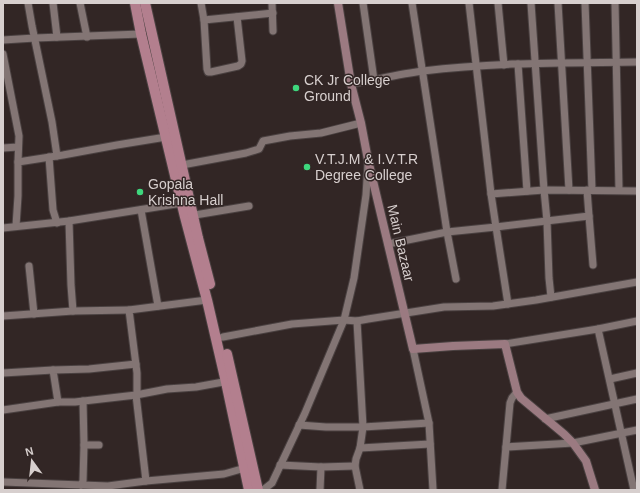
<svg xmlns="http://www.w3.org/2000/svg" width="640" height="493" viewBox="0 0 640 493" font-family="Arial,sans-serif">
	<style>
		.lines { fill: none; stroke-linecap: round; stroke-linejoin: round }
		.street-casing { stroke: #4a4141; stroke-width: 9 }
		.secondary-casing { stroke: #4a4141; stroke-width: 10 }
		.primary-casing { stroke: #4a4141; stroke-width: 12 }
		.street { stroke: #837574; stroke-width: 7 }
		.secondary { stroke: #9b7a81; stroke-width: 8 }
		.primary { stroke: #b37f8e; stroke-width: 10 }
		.poi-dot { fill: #3ed77d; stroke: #322625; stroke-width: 1.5 }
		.labels { text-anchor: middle; stroke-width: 3; stroke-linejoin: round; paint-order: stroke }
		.poi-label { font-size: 14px; fill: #d7cfce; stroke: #322625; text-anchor: start }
		.street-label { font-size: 14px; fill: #d7cfce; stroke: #322625 }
	</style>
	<rect width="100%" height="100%" fill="#322625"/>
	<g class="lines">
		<defs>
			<g id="street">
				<path d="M28,3L32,26L52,122L57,156"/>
				<path d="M53,3L57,37"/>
				<path d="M80,3L87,37"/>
				<path d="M201,3L204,20L207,69L208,72H211L238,66L241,64L242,61L237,17"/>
				<path d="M272,3L273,31"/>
				<path d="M363,3L374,80"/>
				<path d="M412,3L447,232L456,279"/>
				<path d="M498,3L504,65"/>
				<path d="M531,3L544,190L547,221L549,278L551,297"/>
				<path d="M558,3L569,190"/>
				<path d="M585,3L592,190"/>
				<path d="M615,3L619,190"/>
				<path d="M204,20L273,13"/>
				<path d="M3,40L35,38L141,34"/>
				<path d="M3,54L19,136L18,162"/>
				<path d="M518,64L527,191"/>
				<path d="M351,84C375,80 399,74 423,71C494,62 566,63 637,62"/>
				<path d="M3,148L18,147"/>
				<path d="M49,157L53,210L57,223"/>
				<path d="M182,165L246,153L259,149L263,141L290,136L321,133L361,123"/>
				<path d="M491,194L544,190L637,191"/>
				<path d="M141,210L158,306"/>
				<path d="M189,216L249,206"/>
				<path d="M589,216L593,265"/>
				<path d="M69,221L71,285L73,311"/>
				<path d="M16,226L18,196V162L63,155L117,145L166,137"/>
				<path d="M3,228L69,221L182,203"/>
				<path d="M388,244L447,232L496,227L491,194L469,3"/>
				<path d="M29,266L34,314"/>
				<path d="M508,304L496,227L589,216L587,190"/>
				<path d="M3,316L73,311L129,310"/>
				<path d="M357,321L363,427L360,448L356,459L355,466L360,490"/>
				<path d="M598,329L634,490"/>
				<path d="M223,337L292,324L344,320L357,321L368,319L444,307L493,306L536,300L637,282"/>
				<path d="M505,344L598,329L637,321"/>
				<path d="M413,349L429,423L433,490"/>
				<path d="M136,364L89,369L53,370L58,402H75L136,395L167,389L196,387L229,381"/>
				<path d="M3,373L53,370"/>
				<path d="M610,379L637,373"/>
				<path d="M3,410L58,402"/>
				<path d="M545,419L637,399"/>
				<path d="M299,425L326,427H363L429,423"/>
				<path d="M84,445H99"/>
				<path d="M506,447L573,443L637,430"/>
				<path d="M360,448L430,444"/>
				<path d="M280,465L321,467L355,466"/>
				<path d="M146,481L136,395L137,393V373L129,310L207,300"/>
				<path d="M3,482L108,486L146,481L224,474L245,468"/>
				<path d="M81,485L83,481L84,445L83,401"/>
				<path d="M263,490L272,483L305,413L344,320L354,278L366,195L368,164"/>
				<path d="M320,490L321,467"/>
				<path d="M502,490L510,403L512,398L517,392"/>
			</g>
			<path id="secondary" d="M338,3L351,84L361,123L368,160L413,349L453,346L505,344L517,392L521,398L564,434L573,443L586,461L595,490"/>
			<g id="primary">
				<path d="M135,3L141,34L185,217L207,300L226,382L249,490"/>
				<path d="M145,3L198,238L210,284"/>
				<path d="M227,354L258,490"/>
			</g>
		</defs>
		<!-- street casing -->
		<use href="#street" class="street-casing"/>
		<!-- secondary casing -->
		<use href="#secondary" class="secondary-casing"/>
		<!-- primary casing -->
		<use href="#primary" class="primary-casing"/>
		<!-- street -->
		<use href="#street" class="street"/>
		<!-- secondary -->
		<use href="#secondary" class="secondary"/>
		<!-- primary -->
		<use href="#primary" class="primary"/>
	</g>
	<!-- markers -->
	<g class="poi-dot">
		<circle cx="296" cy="88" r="4"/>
		<circle cx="307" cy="167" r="4"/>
		<circle cx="140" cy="192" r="4"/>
	</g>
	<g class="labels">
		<!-- poi labels -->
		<g class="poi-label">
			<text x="304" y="85">CK Jr College<tspan x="304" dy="16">Ground</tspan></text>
			<text x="315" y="164">V.T.J.M &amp; I.V.T.R<tspan x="315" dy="16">Degree College</tspan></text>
			<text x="148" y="189">Gopala<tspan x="148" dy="16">Krishna Hall</tspan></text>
		</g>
		<!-- street labels -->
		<g class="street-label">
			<text transform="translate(401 243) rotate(77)" y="5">Main Bazaar</text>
		</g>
	</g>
	<!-- border -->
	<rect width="640" height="493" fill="none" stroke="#d7cfce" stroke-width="8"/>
	<!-- north arrow -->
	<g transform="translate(32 461) rotate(345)" stroke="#322625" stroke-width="3" paint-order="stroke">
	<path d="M0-3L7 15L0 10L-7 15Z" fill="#d7cfce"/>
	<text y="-6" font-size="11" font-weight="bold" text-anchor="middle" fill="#d7cfce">N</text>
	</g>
</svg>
